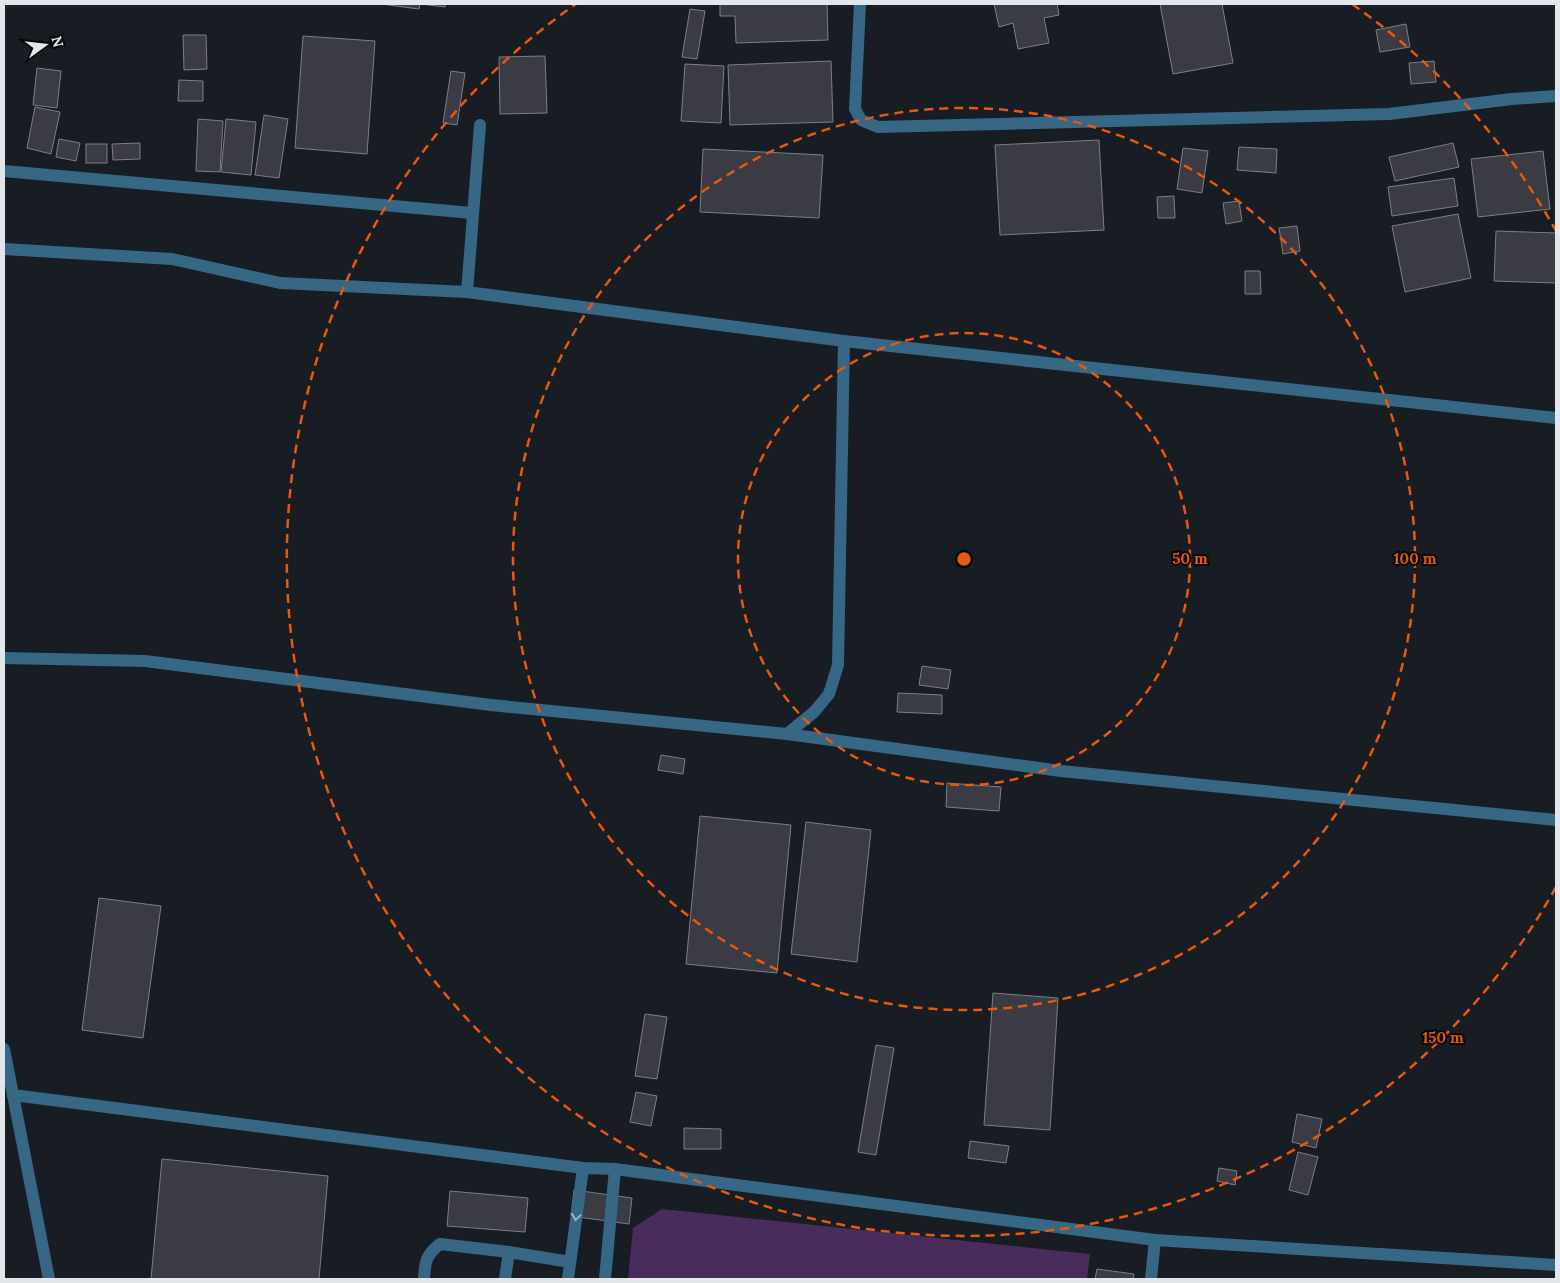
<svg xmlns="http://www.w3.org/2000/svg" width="1560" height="1283" viewBox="0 0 1560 1283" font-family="Lora,serif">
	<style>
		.park { fill: #482c5b }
		.building { fill: #3b3b44; stroke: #7e7e88 }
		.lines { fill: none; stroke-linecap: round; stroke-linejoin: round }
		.service { stroke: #366886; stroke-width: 12 }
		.minor { stroke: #366886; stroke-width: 12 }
		.oneway { stroke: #9eb4c3 }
		.ring { fill: none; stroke: #e8590c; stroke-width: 2.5; stroke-dasharray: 9 6 }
		.centre { fill: #e8590c; stroke: #050709; stroke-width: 2.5 }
		.ring-label { font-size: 15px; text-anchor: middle; font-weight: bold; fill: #e8590c; stroke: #050709; stroke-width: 4; stroke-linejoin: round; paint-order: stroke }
	</style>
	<rect width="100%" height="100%" fill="#181c23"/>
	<!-- park -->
	<path class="park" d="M662,1209L1090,1254L1087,1279H628L633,1228Z"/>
	<!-- building -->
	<g class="building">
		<path d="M381,4H445V7L420,4L419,9Z"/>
		<path d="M720,4H827L828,40L736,43L735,16H720Z"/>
		<path d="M994,4H1057L1059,15L1044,18L1049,43L1018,49L1013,23L999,27Z"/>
		<path d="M1160,4H1222L1233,63L1173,74Z"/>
		<path d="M690,9L705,11L697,59L682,57Z"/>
		<path d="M1406,24L1410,47L1380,52L1376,30Z"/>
		<path d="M183,35H206L207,69L184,70Z"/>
		<path d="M303,36L375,41L367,154L295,148Z"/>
		<path d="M545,56L547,113L500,114L499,57Z"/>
		<path d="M831,61L833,122L730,125L728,65Z"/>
		<path d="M1434,61L1436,82L1411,84L1409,63Z"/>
		<path d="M685,64L724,66L721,123L681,121Z"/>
		<path d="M37,68L61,71L57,108L33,105Z"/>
		<path d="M451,71L465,73L457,125L443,123Z"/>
		<path d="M179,80L203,81V101H178Z"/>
		<path d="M35,107L60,112L51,154L27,148Z"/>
		<path d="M264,115L288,119L279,178L255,175Z"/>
		<path d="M198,119L223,121L220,172L196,171Z"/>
		<path d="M226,119L256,122L251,175L221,172Z"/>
		<path d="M59,139L80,143L76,161L56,157Z"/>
		<path d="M1099,140L1104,230L1000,235L995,145Z"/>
		<path d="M140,143V159L113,160L112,144Z"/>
		<path d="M1453,143L1459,167L1395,181L1389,157Z"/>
		<rect x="86" y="144" width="21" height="19"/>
		<path d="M1239,147L1277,149L1276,173L1237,170Z"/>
		<path d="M1183,148L1208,151L1202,193L1177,189Z"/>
		<path d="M703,149L823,155L819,218L700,212Z"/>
		<path d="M1543,151L1550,209L1478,217L1471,159Z"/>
		<path d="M1454,178L1458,206L1392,216L1388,187Z"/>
		<path d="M1174,196L1175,218H1158L1157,197Z"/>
		<path d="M1239,201L1242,221L1226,224L1223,203Z"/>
		<path d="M1458,214L1471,278L1405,292L1392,226Z"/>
		<path d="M1297,226L1300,251L1283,254L1279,228Z"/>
		<path d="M1496,231L1556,233V283L1494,281Z"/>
		<path d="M1245,271H1260L1261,294H1245Z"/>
		<path d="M922,666L951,670L948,689L919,685Z"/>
		<path d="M898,693L942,695V714L897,712Z"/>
		<path d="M661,755L685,759L683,774L658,770Z"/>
		<path d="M947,783L1001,787L999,811L946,807Z"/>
		<path d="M700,816L791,825L777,973L686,964Z"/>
		<path d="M806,822L871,830L857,962L791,954Z"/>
		<path d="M99,898L161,906L143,1038L82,1030Z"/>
		<path d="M993,993L1058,998L1050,1130L984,1125Z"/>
		<path d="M645,1014L667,1017L657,1079L635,1076Z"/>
		<path d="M876,1045L894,1048L876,1155L858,1152Z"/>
		<path d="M636,1092L657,1096L651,1126L630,1122Z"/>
		<path d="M1297,1114L1322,1119L1316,1148L1292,1142Z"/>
		<path d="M684,1128L721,1129V1149H684Z"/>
		<path d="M970,1141L1009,1146L1006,1163L968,1158Z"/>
		<path d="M1298,1152L1318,1157L1308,1195L1289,1190Z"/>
		<path d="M162,1159L328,1176L319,1279H151Z"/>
		<path d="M1219,1168L1237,1171L1235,1185L1217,1181Z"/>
		<path d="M574,1190L632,1198L629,1224L571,1216Z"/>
		<path d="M450,1191L528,1198L525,1232L447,1226Z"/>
		<path d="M1097,1269L1134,1274L1133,1279H1095Z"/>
	</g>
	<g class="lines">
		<!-- service -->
		<g class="service">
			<path d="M424,1279C425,1261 426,1255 440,1244L509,1252L570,1262"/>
			<path d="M505,1279L509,1252"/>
		</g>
		<!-- minor -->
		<g class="minor">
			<path d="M860,4L855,109L861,120L878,127L1389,114L1512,99L1556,96"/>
			<path d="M4,171L472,213"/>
			<path d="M4,249L172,259L280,283L467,292L844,341L1556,418"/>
			<path d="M467,292L480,125"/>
			<path d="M4,658L145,661L491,705L787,734L1061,771L1556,820"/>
			<path d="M787,734L814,712L829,694L838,665L844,341"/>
			<path d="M4,1049L49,1279"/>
			<path d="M13,1095L583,1168L615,1169L1155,1240L1556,1265"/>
			<path d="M568,1279L583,1168"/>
			<path d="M605,1279L615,1169"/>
			<path d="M1151,1279L1155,1240"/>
		</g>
	</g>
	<!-- one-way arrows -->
	<defs><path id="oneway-chevron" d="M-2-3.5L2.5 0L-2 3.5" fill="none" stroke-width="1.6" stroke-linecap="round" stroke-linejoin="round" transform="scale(1.25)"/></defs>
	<use class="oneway" href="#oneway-chevron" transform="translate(576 1217) rotate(98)"/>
	<!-- distance rings -->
	<g class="ring">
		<circle cx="964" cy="559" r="226"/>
		<circle cx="964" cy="559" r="451"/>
		<path d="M1556 887A677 677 0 1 1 576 4M1352 4A677 677 0 0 1 1556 231"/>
	</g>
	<circle cx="964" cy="559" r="8" class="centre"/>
	<g class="ring-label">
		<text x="1190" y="564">50 m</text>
		<text x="1415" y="564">100 m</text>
		<text x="1443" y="1043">150 m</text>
	</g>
	<!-- border -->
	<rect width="1560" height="1283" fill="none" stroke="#e3e6eb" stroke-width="10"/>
	<!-- north arrow -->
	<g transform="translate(45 45) rotate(75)" stroke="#050709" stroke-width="4" paint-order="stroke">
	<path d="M0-4L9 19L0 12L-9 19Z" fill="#e3e6eb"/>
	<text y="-8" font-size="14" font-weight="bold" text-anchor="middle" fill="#e3e6eb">N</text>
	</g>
</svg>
